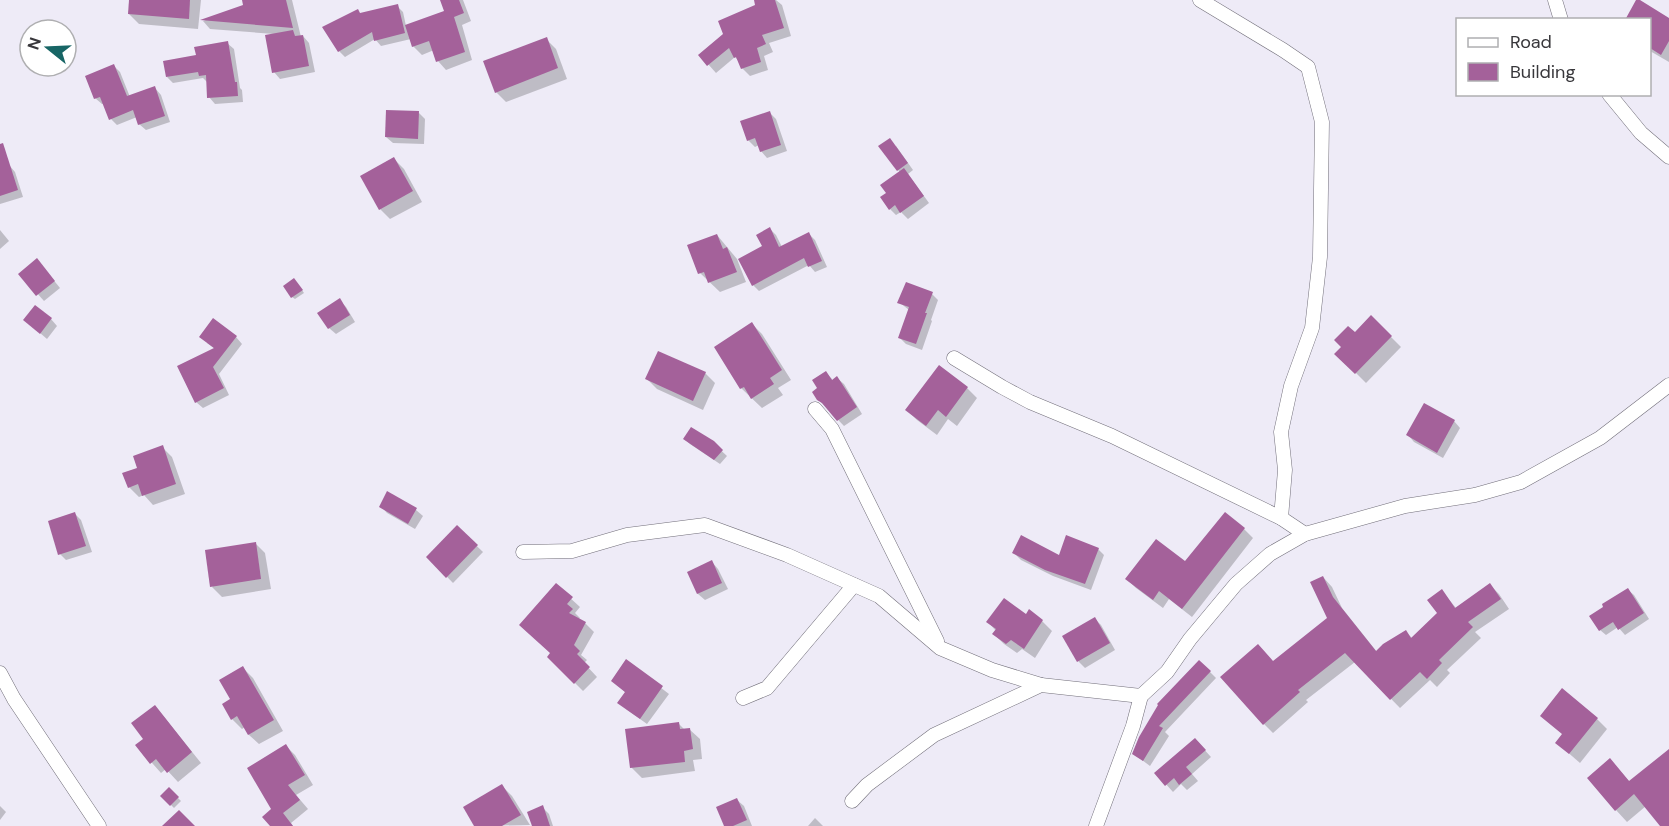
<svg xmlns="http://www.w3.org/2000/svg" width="1669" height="826" viewBox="0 0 1669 826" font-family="'DM Sans',sans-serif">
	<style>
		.shadow { fill: #0003 }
		.building { fill: #a4619a }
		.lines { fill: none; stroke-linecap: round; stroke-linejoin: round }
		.street-casing { stroke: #726f7a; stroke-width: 15 }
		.street { stroke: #fff; stroke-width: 14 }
	</style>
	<rect width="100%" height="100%" fill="#eeebf7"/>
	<!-- shadow -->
	<g class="shadow">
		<path d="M131,0H201L198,29L139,24L129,14Z"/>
		<path d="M243,0H292L301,37L303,36L309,43L315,72L280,79L274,72V34L210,29L203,21L245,6Z"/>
		<path d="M441,0H463L471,21L462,25L472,60L446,70L438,61L434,50L422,55L413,46L411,39L381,46L375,39L345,57L339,51L397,6L403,12L406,26L446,12Z"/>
		<path d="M765,0H776L782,5L791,36L769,43L773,52L764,56L768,70L750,76L742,68L740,62L735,57L716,73L700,55L757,5Z"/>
		<path d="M1669,19V62L1650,51V20Z"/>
		<path d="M546,39L556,49L567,79L506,102L496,92Z"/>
		<path d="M227,43L234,49L240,88L242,90L243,102L215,104L209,97L207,82L203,78L173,83L167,77L197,57Z"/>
		<path d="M114,66L120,72L130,97L155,88L161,95L170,122L146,130L139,124L137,117L117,125L111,119L104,104H102L95,98Z"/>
		<path d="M419,113L425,119L424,144L393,143L386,137Z"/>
		<path d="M770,113L776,119L787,151L767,158L761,151L759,145L755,147L748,140Z"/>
		<path d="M896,146L913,170L908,174L929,203L908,219L901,212L896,215L890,209L888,194L901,173L898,170Z"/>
		<path d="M394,159L404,169L422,202L390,219L380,209Z"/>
		<path d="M9,165L15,172L23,197L0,204V168Z"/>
		<path d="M770,229L776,235L782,247L809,234L815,240L827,267L815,272L809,265L759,291L753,285Z"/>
		<path d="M0,230L9,241L0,249Z"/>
		<path d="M717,235L737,259L746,282L720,292L700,273Z"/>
		<path d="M43,267L60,288L44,301L20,274Z"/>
		<path d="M297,283L304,293L295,299L292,297Z"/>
		<path d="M932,294L938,300L931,320L932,321L922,350L906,344L900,338L909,310L899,302Z"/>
		<path d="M339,300L346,307L355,322L336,334L329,328Z"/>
		<path d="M1371,317L1401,347L1366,383L1337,354Z"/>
		<path d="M51,319L57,326L47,339L25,320Z"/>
		<path d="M752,324L762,334L791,380L778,388L783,395L762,408L741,388Z"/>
		<path d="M236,337L242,344L219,374L229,395L203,408L196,402L215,349L207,343Z"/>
		<path d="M939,367L967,388L977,398L957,426L948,419L937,435L917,420L907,410Z"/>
		<path d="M705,373L715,383L703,410L657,389L647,379Z"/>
		<path d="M826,373L832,379V381L837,378L844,384L862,414L844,426L818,399L819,389Z"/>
		<path d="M1454,421L1460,428L1443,458L1414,442L1408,435Z"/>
		<path d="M685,439L713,443L727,456L720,464L690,444Z"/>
		<path d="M162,447L172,457L185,494L153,505L144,495L139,497L129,487L139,469Z"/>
		<path d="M388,493L416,510L423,516L415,529L387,513L381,506Z"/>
		<path d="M75,514L81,520L92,552L66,560L60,554Z"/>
		<path d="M457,527L483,552L453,583L428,557Z"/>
		<path d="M1244,529L1253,538L1192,617L1169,599L1163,608L1136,588L1127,579L1186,563Z"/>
		<path d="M255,543L265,553L271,589L222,597L212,587Z"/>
		<path d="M1098,549L1104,555L1091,590L1053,576L1021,560L1014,553L1060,557Z"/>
		<path d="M712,562L718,569L728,589L705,600L698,594L689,573Z"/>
		<path d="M1323,577L1332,587L1342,608L1377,652L1406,632L1413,639L1439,613L1442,591L1456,608L1490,585L1499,594L1509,609L1475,632L1481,638L1447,670L1450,673L1437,687L1430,680L1400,708L1355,662L1306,700L1308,702L1273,733L1264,724L1273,662L1329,618Z"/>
		<path d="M556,585L580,607L575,613L580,618L578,620L585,623L594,632L581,655L587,660L584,663L597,677L583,691L549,657L552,653Z"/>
		<path d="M1628,590L1634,595L1649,619L1625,635L1618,627L1606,635L1600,630Z"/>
		<path d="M1026,616L1042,621L1052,631L1035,658L1022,649L1017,653L1004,644L994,634L996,631L988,622Z"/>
		<path d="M1095,619L1101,625L1115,650L1085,668L1079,662L1064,637Z"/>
		<path d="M626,661L669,694L647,724L626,709V693L613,681Z"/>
		<path d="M1200,662L1216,678L1165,732L1169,736L1150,766L1134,754Z"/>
		<path d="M243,668L253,678L283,731L259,744L249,735L245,727L242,729L232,719V700Z"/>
		<path d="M154,707L164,717L201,763L178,782L166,769L161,773L137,746L145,739Z"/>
		<path d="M1597,719L1607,729L1580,763L1557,743Z"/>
		<path d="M679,724L685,730L689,729L700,739L702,759L693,760L695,771L642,778L631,767Z"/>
		<path d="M286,746L295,755L313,785L296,795L308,809L291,823L293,826H272L273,809Z"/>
		<path d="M1201,746L1211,757L1192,774L1198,781L1187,790L1181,784L1173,792L1156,773Z"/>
		<path d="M1669,753V826H1661L1646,806L1627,822L1616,810L1610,760L1630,782Z"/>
		<path d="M502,786L512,796L530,825L476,826Z"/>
		<path d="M169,789L181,801L174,808L162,796Z"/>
		<path d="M737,800L744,806L752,826H726Z"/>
		<path d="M0,806L6,812L0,820Z"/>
		<path d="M542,807L549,814L553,826H534Z"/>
		<path d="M815,818L823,826H808Z"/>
	</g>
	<!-- building -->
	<g class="building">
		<path d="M129,0H190L189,19L128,14Z"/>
		<path d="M242,0H286L293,28L200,20L243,5Z"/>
		<path d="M440,0H459L464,13L454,17L465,52L436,62L429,41L412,47L405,25L444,11Z"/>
		<path d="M754,0H775L784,28L762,35L766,44L757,48L761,62L741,69L736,57L734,58L729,48L707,66L698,55L723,34L718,21L755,5Z"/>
		<path d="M1636,0H1640L1669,18V41L1661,55L1650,48V20H1625Z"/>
		<path d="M398,4L405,33L374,41L372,32L338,52L322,27L358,9L360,13Z"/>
		<path d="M293,30L295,36L303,35L309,66L272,73L265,35Z"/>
		<path d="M547,37L558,68L495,93L483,61Z"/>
		<path d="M228,41L235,82H237L238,96L207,98L206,75L199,76L198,72L166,77L163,61L196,55L194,47Z"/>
		<path d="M114,64L127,96L155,86L165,116L138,125L133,110L109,120L100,97L94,99L85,76Z"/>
		<path d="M386,110L419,111L418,139L385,137Z"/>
		<path d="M770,111L781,145L760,152L755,138L747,141L740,121Z"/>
		<path d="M890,138L908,163L897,171L878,146Z"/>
		<path d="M3,143L18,190L0,196V144Z"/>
		<path d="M394,157L413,191L379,210L360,176Z"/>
		<path d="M904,168L924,196L900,213L895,205L889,210L880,197L886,193L880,185Z"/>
		<path d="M770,227L779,247L809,232L822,261L808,267L804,258L752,286L738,259L762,246L756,235Z"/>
		<path d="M717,234L723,249L727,247L737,272L708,283L704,272L698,274L687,245Z"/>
		<path d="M37,258L55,281L36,296L18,274Z"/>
		<path d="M294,278L303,290L291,298L283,286Z"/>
		<path d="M906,282L933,292L925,313H927L916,344L898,338L909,307L897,303Z"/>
		<path d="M340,298L350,315L328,329L317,313Z"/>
		<path d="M35,305L52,318L40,334L23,320Z"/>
		<path d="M1371,315L1392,336L1355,374L1334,354L1341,347L1334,340L1348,326L1355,332Z"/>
		<path d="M213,318L237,336L213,367L224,388L195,403L177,366L214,348L199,337Z"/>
		<path d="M752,322L782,370L770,378L774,384L751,399L744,387L740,389L714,347Z"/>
		<path d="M658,351L706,372L693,401L645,379Z"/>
		<path d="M939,365L968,387L946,417L938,410L926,426L905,410Z"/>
		<path d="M826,371L832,380L837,376L857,407L837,421L822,403L817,400L812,392L817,388L812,380Z"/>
		<path d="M1424,403L1455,420L1437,453L1406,435Z"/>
		<path d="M691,427L714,441L723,450L714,460L683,439Z"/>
		<path d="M163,445L176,484L142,496L138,484L128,488L122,473L137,468L133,456Z"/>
		<path d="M387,491L417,508L408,524L379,507Z"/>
		<path d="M75,512L86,546L58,555L48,521Z"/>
		<path d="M1225,512L1245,528L1182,609L1159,591L1153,600L1125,579L1156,539L1185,561Z"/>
		<path d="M457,525L478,545L446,578L426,557Z"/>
		<path d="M1021,535L1059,555L1066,535L1099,548L1085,584L1045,570L1012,553Z"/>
		<path d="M256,542L261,579L210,587L205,550Z"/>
		<path d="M712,560L722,583L697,594L687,572Z"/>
		<path d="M1323,576L1333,597L1376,651L1383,644L1406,630L1411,638L1437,613L1427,600L1442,589L1455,608L1490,583L1501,599L1468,622L1473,627L1439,660L1442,663L1427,679L1420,672L1390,700L1345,653L1298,690L1300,692L1263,725L1220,677L1258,644L1273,661L1327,618L1310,582Z"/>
		<path d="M556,583L573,597L567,604L573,609L569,613L586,622L574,645L580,651L577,654L590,667L574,684L547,657L550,653L519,625Z"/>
		<path d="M1628,588L1644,613L1618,630L1613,622L1599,631L1589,616L1603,607L1602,604Z"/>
		<path d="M1004,598L1026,614L1029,609L1043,620L1024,649L1011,640L1006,644L992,634L996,629L986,622Z"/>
		<path d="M1095,617L1110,643L1077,662L1062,636Z"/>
		<path d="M626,659L663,686L640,719L617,703L625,692L611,681Z"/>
		<path d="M1199,660L1211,671L1159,726L1163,728L1143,761L1132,754L1139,737L1158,705L1157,704Z"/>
		<path d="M243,666L274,720L248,735L237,716L231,720L222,704L230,699L219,680Z"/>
		<path d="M1562,688L1598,718L1569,754L1555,743L1562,734L1540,716Z"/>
		<path d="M155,705L192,752L167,773L156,759L150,764L135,745L143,739L131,723Z"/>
		<path d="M679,722L680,729L690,728L693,749L684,751L685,762L630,768L625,729Z"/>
		<path d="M1195,738L1206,750L1186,767L1192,774L1179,785L1174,778L1165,786L1154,773Z"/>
		<path d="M286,744L305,775L288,785L300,800L283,813L293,826H270L262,817L271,809L247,768Z"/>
		<path d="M1669,749V826H1660L1634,794L1615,811L1587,778L1610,758L1629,781Z"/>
		<path d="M502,784L521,815L502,826H474L463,807Z"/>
		<path d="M169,787L179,797L170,806L160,796Z"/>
		<path d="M737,798L747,820L733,826H724L716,807Z"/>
		<path d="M543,805L550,826H532L527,812Z"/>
		<path d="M179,810L195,826H162Z"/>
	</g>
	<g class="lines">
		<defs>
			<g id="street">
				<path d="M1200,0L1283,50L1308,67L1322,122L1320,257L1312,328L1291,386L1281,432L1285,470L1281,518"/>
				<path d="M1555,0L1561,20"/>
				<path d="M1609,94L1641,133L1669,157"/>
				<path d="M954,358L1002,387L1030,402L1112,436L1281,518L1305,534"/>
				<path d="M815,409L832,429L937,641"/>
				<path d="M523,552L572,551L627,535L705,525L787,555L879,596L940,648L992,670L1041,685"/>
				<path d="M0,673L14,699L99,826"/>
				<path d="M743,698L767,688L854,585"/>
				<path d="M852,801L867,785L934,735L1041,685L1141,696"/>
				<path d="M1096,826L1133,726L1141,696L1167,672L1190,639L1236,584L1270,554L1305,534L1405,506L1475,495L1521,482L1600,438L1669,385"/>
			</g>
		</defs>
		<!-- street casing -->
		<use href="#street" class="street-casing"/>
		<!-- street -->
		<use href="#street" class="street"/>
	</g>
	<!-- legend -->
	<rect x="1456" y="18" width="195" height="78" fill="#ffffff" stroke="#afafb1" stroke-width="1.5"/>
	<rect x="1468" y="38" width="30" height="9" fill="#ffffff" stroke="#afafb1" stroke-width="1.5"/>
	<text x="1510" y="48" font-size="18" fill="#38373b">Road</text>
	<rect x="1468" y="63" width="30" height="18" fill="#a4619a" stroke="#afafb1" stroke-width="1.5"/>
	<text x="1510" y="78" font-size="18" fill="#38373b">Building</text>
	<!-- north arrow -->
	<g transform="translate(48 48) rotate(288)"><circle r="28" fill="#ffffff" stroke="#afafb1" stroke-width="1.5"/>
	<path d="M0-4.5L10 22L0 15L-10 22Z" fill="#176565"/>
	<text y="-9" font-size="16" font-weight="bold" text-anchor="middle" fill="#38373b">N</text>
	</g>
</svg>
